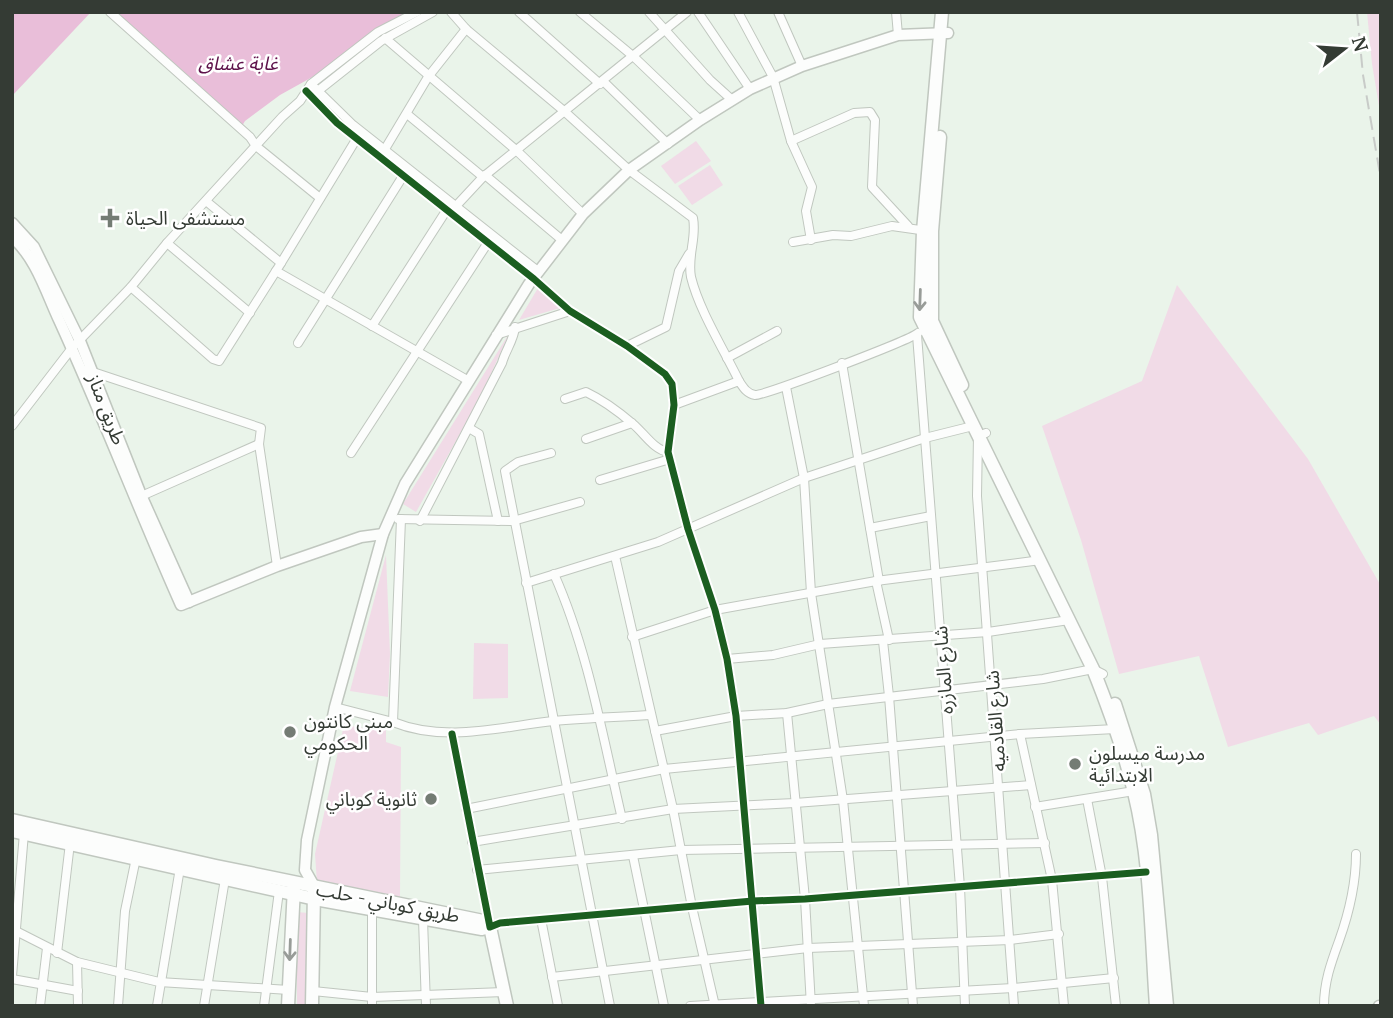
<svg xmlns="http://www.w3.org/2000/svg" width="1393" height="1018" viewBox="0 0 1393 1018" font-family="'PT Serif','Noto Sans Arabic',serif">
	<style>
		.green { fill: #f1dbe7 }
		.forest { fill: #e9bed9 }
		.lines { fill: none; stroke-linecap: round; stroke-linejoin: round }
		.minor-casing { stroke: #c0c7bf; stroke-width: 10 }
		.secondary-casing { stroke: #c0c7bf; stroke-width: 13 }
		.primary-casing { stroke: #c0c7bf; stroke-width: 15 }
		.minor { stroke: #fcfdfc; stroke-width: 8 }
		.secondary { stroke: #fcfdfc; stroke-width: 10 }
		.primary { stroke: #fcfdfc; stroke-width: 12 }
		.rail { stroke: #c8cbc8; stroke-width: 2; stroke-dasharray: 14 7; stroke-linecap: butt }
		.cycleway-casing { stroke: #fff; stroke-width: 11 }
		.cycleway { stroke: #1b5e20; stroke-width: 7 }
		.oneway { stroke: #989c98 }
		.poi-dot { fill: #747c74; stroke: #fff; stroke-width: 2.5 }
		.labels { text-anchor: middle; stroke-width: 5; stroke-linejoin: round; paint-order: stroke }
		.park-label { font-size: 19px; font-style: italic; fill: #5d114a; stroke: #fff }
		.poi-label { font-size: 19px; fill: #343b34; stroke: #fff; text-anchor: start }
		.street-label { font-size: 19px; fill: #343b34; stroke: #fff }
	</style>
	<rect width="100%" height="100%" fill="#eaf4ea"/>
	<!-- green -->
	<g class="green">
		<path d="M1367,12H1381V118L1372,64Z"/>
		<path d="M696,141L711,161L675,184L661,166Z"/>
		<path d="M710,165L723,185L692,205L678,186Z"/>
		<path d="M1177,285L1308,459L1381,586V725L1374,716L1318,735L1309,723L1228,747L1199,656L1119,674L1081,540L1042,426L1142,381Z"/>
		<path d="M538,288L560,308L519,320Z"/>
		<path d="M510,332L479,400L416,512L403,504Z"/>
		<path d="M386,555L390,654L388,697L350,691Z"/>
		<path d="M474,643L508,644V698L473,699Z"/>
		<path d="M344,725L370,729L386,727V742L401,747L400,897L317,883L315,854Z"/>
		<path d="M297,912L308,913V1006H297Z"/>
	</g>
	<!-- forest -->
	<g class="forest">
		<path d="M12,12H91L12,96Z"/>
		<path d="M104,12H413L377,30L316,75L280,95L245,121L239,131Z"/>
	</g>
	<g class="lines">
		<defs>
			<g id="minor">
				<path d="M110,12L250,137L256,146L320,198"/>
				<path d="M451,12L466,29L564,111L629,170L693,218C697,238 687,256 691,277C699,310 724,350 739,381"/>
				<path d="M519,12L600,84"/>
				<path d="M580,12L634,57L700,120"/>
				<path d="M649,12L710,80L731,99"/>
				<path d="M698,12L750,89"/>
				<path d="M738,12L773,77L791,141L812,187L806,211L811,240"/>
				<path d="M778,12L802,66"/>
				<path d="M896,12L898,35"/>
				<path d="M385,38L516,150L583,214"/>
				<path d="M603,81L668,144"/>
				<path d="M311,84L353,125L539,272"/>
				<path d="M306,91L337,123L534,279L570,311L627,346L665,374L672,384L674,405L668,452L688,529L715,610L727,659L736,716L761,1006"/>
				<path d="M314,94L381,41L433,12"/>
				<path d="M407,114L483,177"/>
				<path d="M791,141L854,113L870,112L875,120L872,187L908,226"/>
				<path d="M385,149L428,77L466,29"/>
				<path d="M485,175L562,240"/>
				<path d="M206,201L281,263L276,271L469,381"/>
				<path d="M456,206L483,177L687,12"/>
				<path d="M793,242L833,235L851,236L892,226L927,231"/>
				<path d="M167,243L250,313"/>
				<path d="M281,263L357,138"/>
				<path d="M131,287L213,359L219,361L276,271"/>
				<path d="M372,326L446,211"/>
				<path d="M496,335L570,311"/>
				<path d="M917,335L960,887L965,1006"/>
				<path d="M298,343L403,176"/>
				<path d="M627,346L666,327L679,271L689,254"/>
				<path d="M727,358L777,331"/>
				<path d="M842,363L879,581"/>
				<path d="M87,370L261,428L259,444"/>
				<path d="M786,387L804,478L811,593L843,800L864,1006"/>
				<path d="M565,399L586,392C603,400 619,412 633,424C644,433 654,450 668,452"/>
				<path d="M674,405L739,381C743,387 747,394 755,395C766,395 908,341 918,333"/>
				<path d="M12,426L72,348L131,287L167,243L282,117L300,101L311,84L378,32L417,12"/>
				<path d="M469,428L479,434L498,521"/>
				<path d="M986,433L978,436L977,496L1014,1006"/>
				<path d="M586,439L632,423"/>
				<path d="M351,453L487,244"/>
				<path d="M551,453L518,462L505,471L610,1006"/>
				<path d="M600,480L670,459"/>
				<path d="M137,498L259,444L277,566"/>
				<path d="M398,519L513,521L580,502"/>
				<path d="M401,519L393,722C445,743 500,727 553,721C586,718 618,717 651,715"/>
				<path d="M420,521L502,363C505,351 514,340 515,327"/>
				<path d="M870,528L931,516"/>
				<path d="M615,556L673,809L692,907L715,1006"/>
				<path d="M554,574C588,650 603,738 622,819"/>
				<path d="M876,581L889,640"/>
				<path d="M526,583L658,542L804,478L925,438L973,426"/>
				<path d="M632,637L715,610L876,581L1041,560"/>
				<path d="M883,641L889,696L913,1006"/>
				<path d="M727,659L773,655L820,644L988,632L1069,620"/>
				<path d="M335,707L393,722"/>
				<path d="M787,713L805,899L811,1006"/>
				<path d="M655,731L736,716L787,713L828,704L1043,679L1093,669L1103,674"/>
				<path d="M452,734L490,927L500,923L753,901L805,899L1146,872"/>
				<path d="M1020,734L1052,880L1064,1006"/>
				<path d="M1087,799L1102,877L1116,1006"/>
				<path d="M1035,807L1134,791"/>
				<path d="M466,809L664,769L1020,734L1115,729"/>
				<path d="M472,842L673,809L795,803L1031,785"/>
				<path d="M633,856L664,1006"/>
				<path d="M477,870L681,850L1045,843"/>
				<path d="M372,910V1006"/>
				<path d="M423,919L426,1006"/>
				<path d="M541,919L558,1006"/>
				<path d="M12,929L77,962L159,982L289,990"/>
				<path d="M57,953L70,843"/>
				<path d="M77,962L78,1006"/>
				<path d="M12,976L24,833"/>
				<path d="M552,977L808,948L1010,940L1059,934"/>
				<path d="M12,979L78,991"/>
				<path d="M313,991L372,997L504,992"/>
				<path d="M40,1006L47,948"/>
				<path d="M118,1006L125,911L136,858"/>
				<path d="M157,1006L180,868"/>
				<path d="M204,1006L225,879"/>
				<path d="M264,1006L279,891"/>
				<path d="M690,1006L1013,988L1114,978"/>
				<path d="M1324,1006C1324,982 1331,963 1339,941C1349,913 1356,884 1356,854"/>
			</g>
			<g id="secondary">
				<path d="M12,223L34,247L80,341L141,495L189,602"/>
				<path d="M12,237C36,258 46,292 59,320C102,414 139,511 181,605L277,566L361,537L383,534"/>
				<path d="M314,886L305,870L307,840L335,707L383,534L405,484L529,284L583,214L629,170L700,120L750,89L802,66L898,35L948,33"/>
				<path d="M1379,1006H1381"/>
			</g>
			<g id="primary">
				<path d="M942,12L923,231L920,317L1093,669C1109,709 1124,750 1134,792C1151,861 1151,935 1156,1006"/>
				<path d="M940,137L932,231V321L962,385"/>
				<path d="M1115,704L1144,794L1151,835L1167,1006"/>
				<path d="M12,820L216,866L483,921L490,927"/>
				<path d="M12,831L315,899L482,929L490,927"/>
				<path d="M490,927L507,1006"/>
				<path d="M288,1006L294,887"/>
				<path d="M312,1006L314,891"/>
			</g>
		</defs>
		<!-- minor casing -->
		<use href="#minor" class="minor-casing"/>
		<!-- secondary casing -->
		<use href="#secondary" class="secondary-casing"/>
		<!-- primary casing -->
		<use href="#primary" class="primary-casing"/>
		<!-- minor -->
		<use href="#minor" class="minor"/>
		<!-- secondary -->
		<use href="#secondary" class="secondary"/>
		<!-- primary -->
		<use href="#primary" class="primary"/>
		<!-- rail -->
		<path class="rail" d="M1357,12L1363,75L1381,180"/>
		<defs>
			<g id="cycleway">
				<path d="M306,91L337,123L534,279L570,311L627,346L665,374L672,384L674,405L668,452L688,529L715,610L727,659L736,716L761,1006"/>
				<path d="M452,734L490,927L500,923L753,901L805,899L1146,872"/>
			</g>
		</defs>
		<!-- cycleway casing -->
		<use href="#cycleway" class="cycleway-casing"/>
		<!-- cycleway -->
		<use href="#cycleway" class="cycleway"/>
	</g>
	<!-- one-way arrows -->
	<defs><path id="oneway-shaft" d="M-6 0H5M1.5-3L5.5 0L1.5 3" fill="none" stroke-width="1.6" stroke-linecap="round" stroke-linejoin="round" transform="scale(1.75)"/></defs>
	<g class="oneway">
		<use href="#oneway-shaft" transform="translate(920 300) rotate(92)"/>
		<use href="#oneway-shaft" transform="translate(290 950) rotate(92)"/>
	</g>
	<!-- markers -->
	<g class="poi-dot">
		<path d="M106.5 207.5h7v7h7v7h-7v7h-7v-7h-7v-7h7z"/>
		<circle cx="290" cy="732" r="7"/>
		<circle cx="1075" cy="764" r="7"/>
		<circle cx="431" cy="799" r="7"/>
	</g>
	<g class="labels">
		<!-- park labels -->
		<g class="park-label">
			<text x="238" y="70">غابة عشاق</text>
		</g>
		<!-- poi labels -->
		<g class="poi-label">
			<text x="126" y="225">مستشفى الحياة</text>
			<text x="304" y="728">مبنى كانتون<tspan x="304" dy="22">الحكومي</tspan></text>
			<text x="1089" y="760">مدرسة ميسلون<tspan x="1089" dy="22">الابتدائية</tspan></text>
			<text x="417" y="806" text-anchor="end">ثانوية كوباني</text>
		</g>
		<!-- street labels -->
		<g class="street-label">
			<text transform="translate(107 409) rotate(69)" y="7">طريق مناز</text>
			<text transform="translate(943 670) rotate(-94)" y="7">شارع المازره</text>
			<text transform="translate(995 721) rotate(-94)" y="7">شارع القادميه</text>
			<text transform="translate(388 902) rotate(11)" y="7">طريق كوباني - حلب</text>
		</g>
	</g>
	<!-- border -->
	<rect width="1393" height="1018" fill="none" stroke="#343b34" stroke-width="28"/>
	<!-- north arrow -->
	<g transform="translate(1344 49) rotate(73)" stroke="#ffffff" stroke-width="5" paint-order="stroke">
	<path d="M0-5L12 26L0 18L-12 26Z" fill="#343b34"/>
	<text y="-10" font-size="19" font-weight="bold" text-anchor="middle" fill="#343b34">N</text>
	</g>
</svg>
